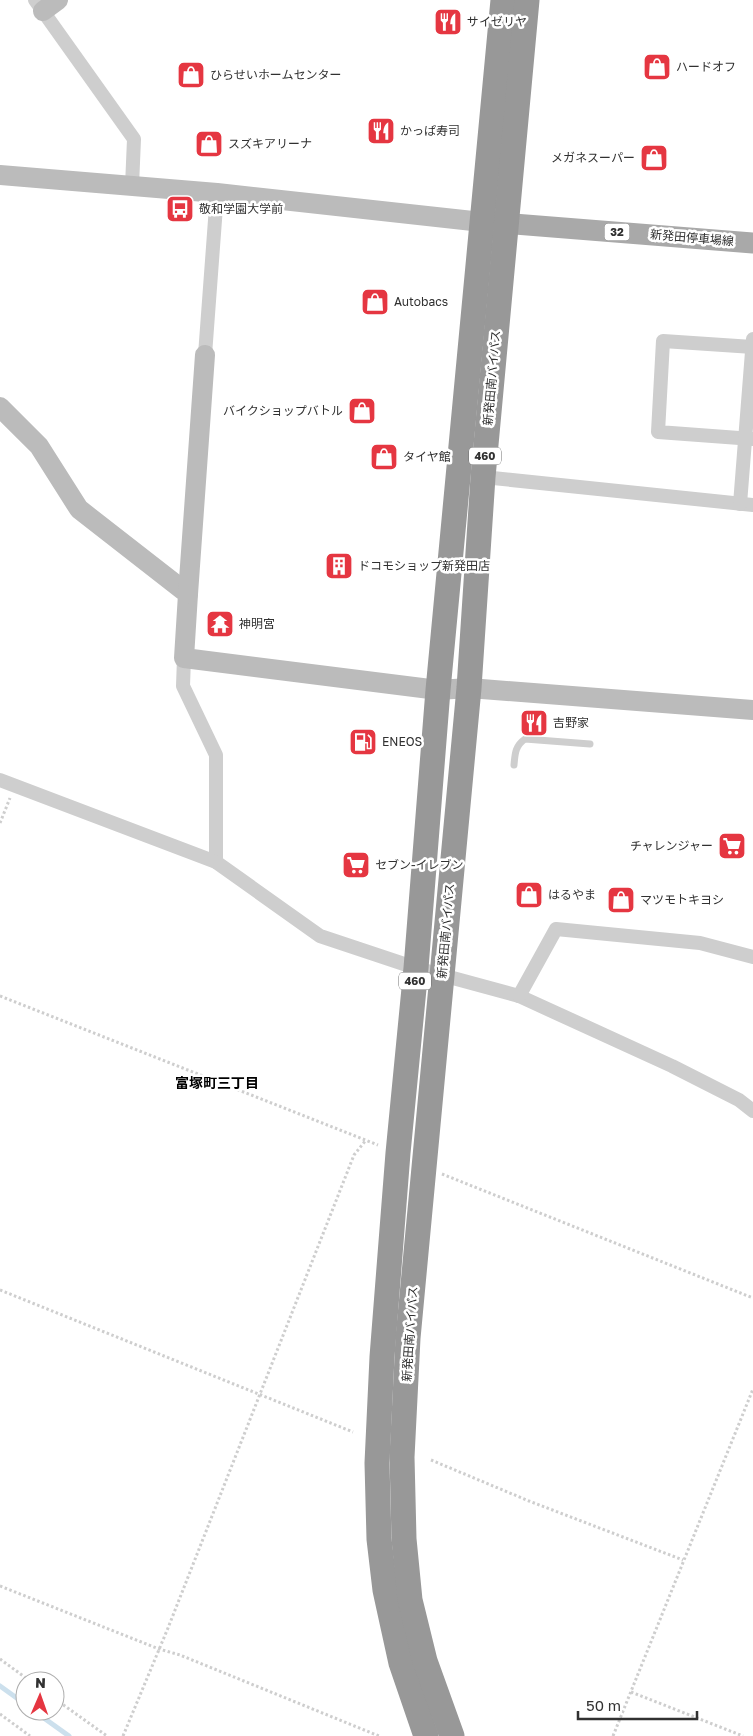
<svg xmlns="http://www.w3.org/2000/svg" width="753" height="1736" viewBox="0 0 753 1736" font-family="'Golos Text','Noto Sans JP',sans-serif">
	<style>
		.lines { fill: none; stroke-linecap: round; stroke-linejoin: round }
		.stream { stroke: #cce0ed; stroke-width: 5 }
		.path { stroke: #cecece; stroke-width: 3; stroke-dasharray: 2.5 2.5; stroke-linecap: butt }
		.lane { stroke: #cecece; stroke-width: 7 }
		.street { stroke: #cecece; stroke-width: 14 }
		.secondary { stroke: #bbb; stroke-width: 20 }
		.primary { stroke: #a9a9a9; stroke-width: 21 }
		.highway { stroke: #989898; stroke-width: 25 }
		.labels { text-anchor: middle; stroke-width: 5; stroke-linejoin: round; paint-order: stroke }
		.shield { fill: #fff; stroke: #6f6f6f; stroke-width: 1 }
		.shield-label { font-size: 11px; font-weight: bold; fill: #313131 }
		.poi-label { font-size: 12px; fill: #313131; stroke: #fff; text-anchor: start }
		.street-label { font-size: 12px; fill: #313131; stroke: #fff }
		.neighbourhood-label { font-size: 14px; font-weight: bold; fill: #000; stroke: #fff }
	</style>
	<rect width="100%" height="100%" fill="#fff"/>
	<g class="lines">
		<!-- stream -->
		<g class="stream">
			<path d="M0,1686L25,1704"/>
			<path d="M34,1711L69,1736"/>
		</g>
		<!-- path -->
		<g class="path">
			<path d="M0,823L10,798"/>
			<path d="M0,996L378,1145"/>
			<path d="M442,1174L753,1298"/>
			<path d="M0,1290L353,1432"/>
			<path d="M431,1460L529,1501L683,1560"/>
			<path d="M0,1586L159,1649L180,1655L379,1736"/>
			<path d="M0,1659L30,1681"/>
			<path d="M631,1692L743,1736"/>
			<path d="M55,1699L107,1736"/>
			<path d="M0,1714L30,1736"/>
			<path d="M123,1736L168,1628L354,1155L366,1140"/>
			<path d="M613,1736L753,1389"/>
		</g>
		<!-- lane -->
		<path class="lane" d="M514,765C515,754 515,746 525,739L590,744"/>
		<!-- street -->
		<g class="street">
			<path d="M35,0L134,139L132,186"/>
			<path d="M753,347L663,341L658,432L753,439"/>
			<path d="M205,355L217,193"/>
			<path d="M483,477L753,505"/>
			<path d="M740,504L753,339"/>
			<path d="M184,658L183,686L216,755V862"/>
			<path d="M0,780L216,862L320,936L416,968L519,996L672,1066L739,1100L753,1111"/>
			<path d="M519,996L556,929L700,943L753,957"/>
		</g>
		<!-- secondary -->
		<g class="secondary">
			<path d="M43,11L58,0"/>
			<path d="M0,175L217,193L482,222"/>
			<path d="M0,407L39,446L79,509L188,594L184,658L438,690L469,688L753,710"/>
			<path d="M188,594L205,355"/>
		</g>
		<!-- primary -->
		<path class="primary" d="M490,222L753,243"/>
		<!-- highway -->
		<g class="highway">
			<path d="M426,1736L401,1663L385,1590L379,1539L377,1463L382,1357L398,1153L416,968L438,690L503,0"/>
			<path d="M452,1736L425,1661L410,1600L404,1539L402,1457L408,1338L469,688L483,477L527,0"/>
		</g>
	</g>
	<!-- icons -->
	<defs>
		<symbol id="restaurant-square" viewBox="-11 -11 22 22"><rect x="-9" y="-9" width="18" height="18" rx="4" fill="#e53641" stroke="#fff"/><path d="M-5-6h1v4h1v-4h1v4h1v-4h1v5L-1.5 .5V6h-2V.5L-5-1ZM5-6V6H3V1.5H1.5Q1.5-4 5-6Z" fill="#fff"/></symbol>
		<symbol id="shop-square" viewBox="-11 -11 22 22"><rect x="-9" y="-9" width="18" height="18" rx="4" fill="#e53641" stroke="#fff"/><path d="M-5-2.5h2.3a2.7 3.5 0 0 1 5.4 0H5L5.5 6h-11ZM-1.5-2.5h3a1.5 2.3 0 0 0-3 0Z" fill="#fff"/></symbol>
		<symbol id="bus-square" viewBox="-11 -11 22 22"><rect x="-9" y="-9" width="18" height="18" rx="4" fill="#e53641" stroke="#fff"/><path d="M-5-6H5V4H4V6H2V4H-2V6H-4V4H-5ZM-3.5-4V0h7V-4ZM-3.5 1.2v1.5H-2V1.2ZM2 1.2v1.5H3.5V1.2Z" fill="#fff"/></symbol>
		<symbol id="building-square" viewBox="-11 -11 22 22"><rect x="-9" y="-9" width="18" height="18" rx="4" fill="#e53641" stroke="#fff"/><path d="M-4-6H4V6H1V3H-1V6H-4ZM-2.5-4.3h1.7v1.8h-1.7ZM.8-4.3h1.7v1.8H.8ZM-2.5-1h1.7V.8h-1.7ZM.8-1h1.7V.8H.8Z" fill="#fff"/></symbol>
		<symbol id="temple-square" viewBox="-11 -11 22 22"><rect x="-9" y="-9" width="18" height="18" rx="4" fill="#e53641" stroke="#fff"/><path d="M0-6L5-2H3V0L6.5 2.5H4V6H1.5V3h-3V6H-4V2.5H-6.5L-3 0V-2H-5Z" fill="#fff"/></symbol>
		<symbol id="fuel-square" viewBox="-11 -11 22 22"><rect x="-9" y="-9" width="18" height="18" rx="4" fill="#e53641" stroke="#fff"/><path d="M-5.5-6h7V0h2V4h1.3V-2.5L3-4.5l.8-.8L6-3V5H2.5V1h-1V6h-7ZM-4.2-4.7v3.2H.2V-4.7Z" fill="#fff"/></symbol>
		<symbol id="supermarket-square" viewBox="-11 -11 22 22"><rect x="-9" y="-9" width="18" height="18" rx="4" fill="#e53641" stroke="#fff"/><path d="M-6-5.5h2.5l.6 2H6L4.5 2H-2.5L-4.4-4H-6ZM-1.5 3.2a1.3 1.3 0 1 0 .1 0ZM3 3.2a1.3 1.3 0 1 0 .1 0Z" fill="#fff"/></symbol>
	</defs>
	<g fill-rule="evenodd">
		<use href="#restaurant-square" x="432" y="6" width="32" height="32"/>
		<use href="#shop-square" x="641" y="51" width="32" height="32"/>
		<use href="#shop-square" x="175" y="59" width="32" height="32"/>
		<use href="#restaurant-square" x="365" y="115" width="32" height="32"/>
		<use href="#shop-square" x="193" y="128" width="32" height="32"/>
		<use href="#shop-square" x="638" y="142" width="32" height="32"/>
		<use href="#bus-square" x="164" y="193" width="32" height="32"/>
		<use href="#shop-square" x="359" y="286" width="32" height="32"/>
		<use href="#shop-square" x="346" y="395" width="32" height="32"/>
		<use href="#shop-square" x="368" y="441" width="32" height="32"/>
		<use href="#building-square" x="323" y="550" width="32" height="32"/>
		<use href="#temple-square" x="204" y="608" width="32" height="32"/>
		<use href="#restaurant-square" x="518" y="707" width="32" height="32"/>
		<use href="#fuel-square" x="347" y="726" width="32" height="32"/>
		<use href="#supermarket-square" x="716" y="830" width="32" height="32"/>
		<use href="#supermarket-square" x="340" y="849" width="32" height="32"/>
		<use href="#shop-square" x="513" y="879" width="32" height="32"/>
		<use href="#shop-square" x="605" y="884" width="32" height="32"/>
	</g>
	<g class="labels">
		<!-- shield labels -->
		<g class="shield">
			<rect x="604.5" y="223.5" width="25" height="17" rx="4"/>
			<rect x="469" y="447.5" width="32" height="17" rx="4"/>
			<rect x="399" y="972.5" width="32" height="17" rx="4"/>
		</g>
		<g class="shield-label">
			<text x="617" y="236">32</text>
			<text x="485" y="460">460</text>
			<text x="415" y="985">460</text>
		</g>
		<!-- poi labels -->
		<g class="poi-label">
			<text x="467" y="26">サイゼリヤ</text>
			<text x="676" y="71">ハードオフ</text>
			<text x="210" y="79">ひらせいホームセンター</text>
			<text x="400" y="135">かっぱ寿司</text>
			<text x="228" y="148">スズキアリーナ</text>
			<text x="635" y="162" text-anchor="end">メガネスーパー</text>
			<text x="199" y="213">敬和学園大学前</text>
			<text x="394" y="306">Autobacs</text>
			<text x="343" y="415" text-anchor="end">バイクショップバトル</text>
			<text x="403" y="461">タイヤ館</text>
			<text x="358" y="570">ドコモショップ新発田店</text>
			<text x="239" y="628">神明宮</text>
			<text x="553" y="727">吉野家</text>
			<text x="382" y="746">ENEOS</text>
			<text x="713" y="850" text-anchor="end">チャレンジャー</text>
			<text x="375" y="869">セブン-イレブン</text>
			<text x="548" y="899">はるやま</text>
			<text x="640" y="904">マツモトキヨシ</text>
		</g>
		<!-- street labels -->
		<g class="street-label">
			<text transform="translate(692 238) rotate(5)" y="4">新発田停車場線</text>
			<text transform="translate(492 378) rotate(-85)" y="4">新発田南バイパス</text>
			<text transform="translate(446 931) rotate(-85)" y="4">新発田南バイパス</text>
			<text transform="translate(410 1334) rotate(-86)" y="4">新発田南バイパス</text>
		</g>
		<!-- neighbourhood labels -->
		<g class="neighbourhood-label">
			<text x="217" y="1088">富塚町三丁目</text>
		</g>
	</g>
	<!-- north arrow -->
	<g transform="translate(40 1696) rotate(2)"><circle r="24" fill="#ffffff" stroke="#adadad"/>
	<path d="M0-4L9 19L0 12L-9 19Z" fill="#e53641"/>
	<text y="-8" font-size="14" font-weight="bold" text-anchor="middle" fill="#313131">N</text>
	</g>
	<!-- scale -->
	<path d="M578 1711v8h119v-8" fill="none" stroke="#313131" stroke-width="2.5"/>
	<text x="586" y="1711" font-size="15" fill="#313131" stroke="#ffffff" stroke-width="4" paint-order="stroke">50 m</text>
</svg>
